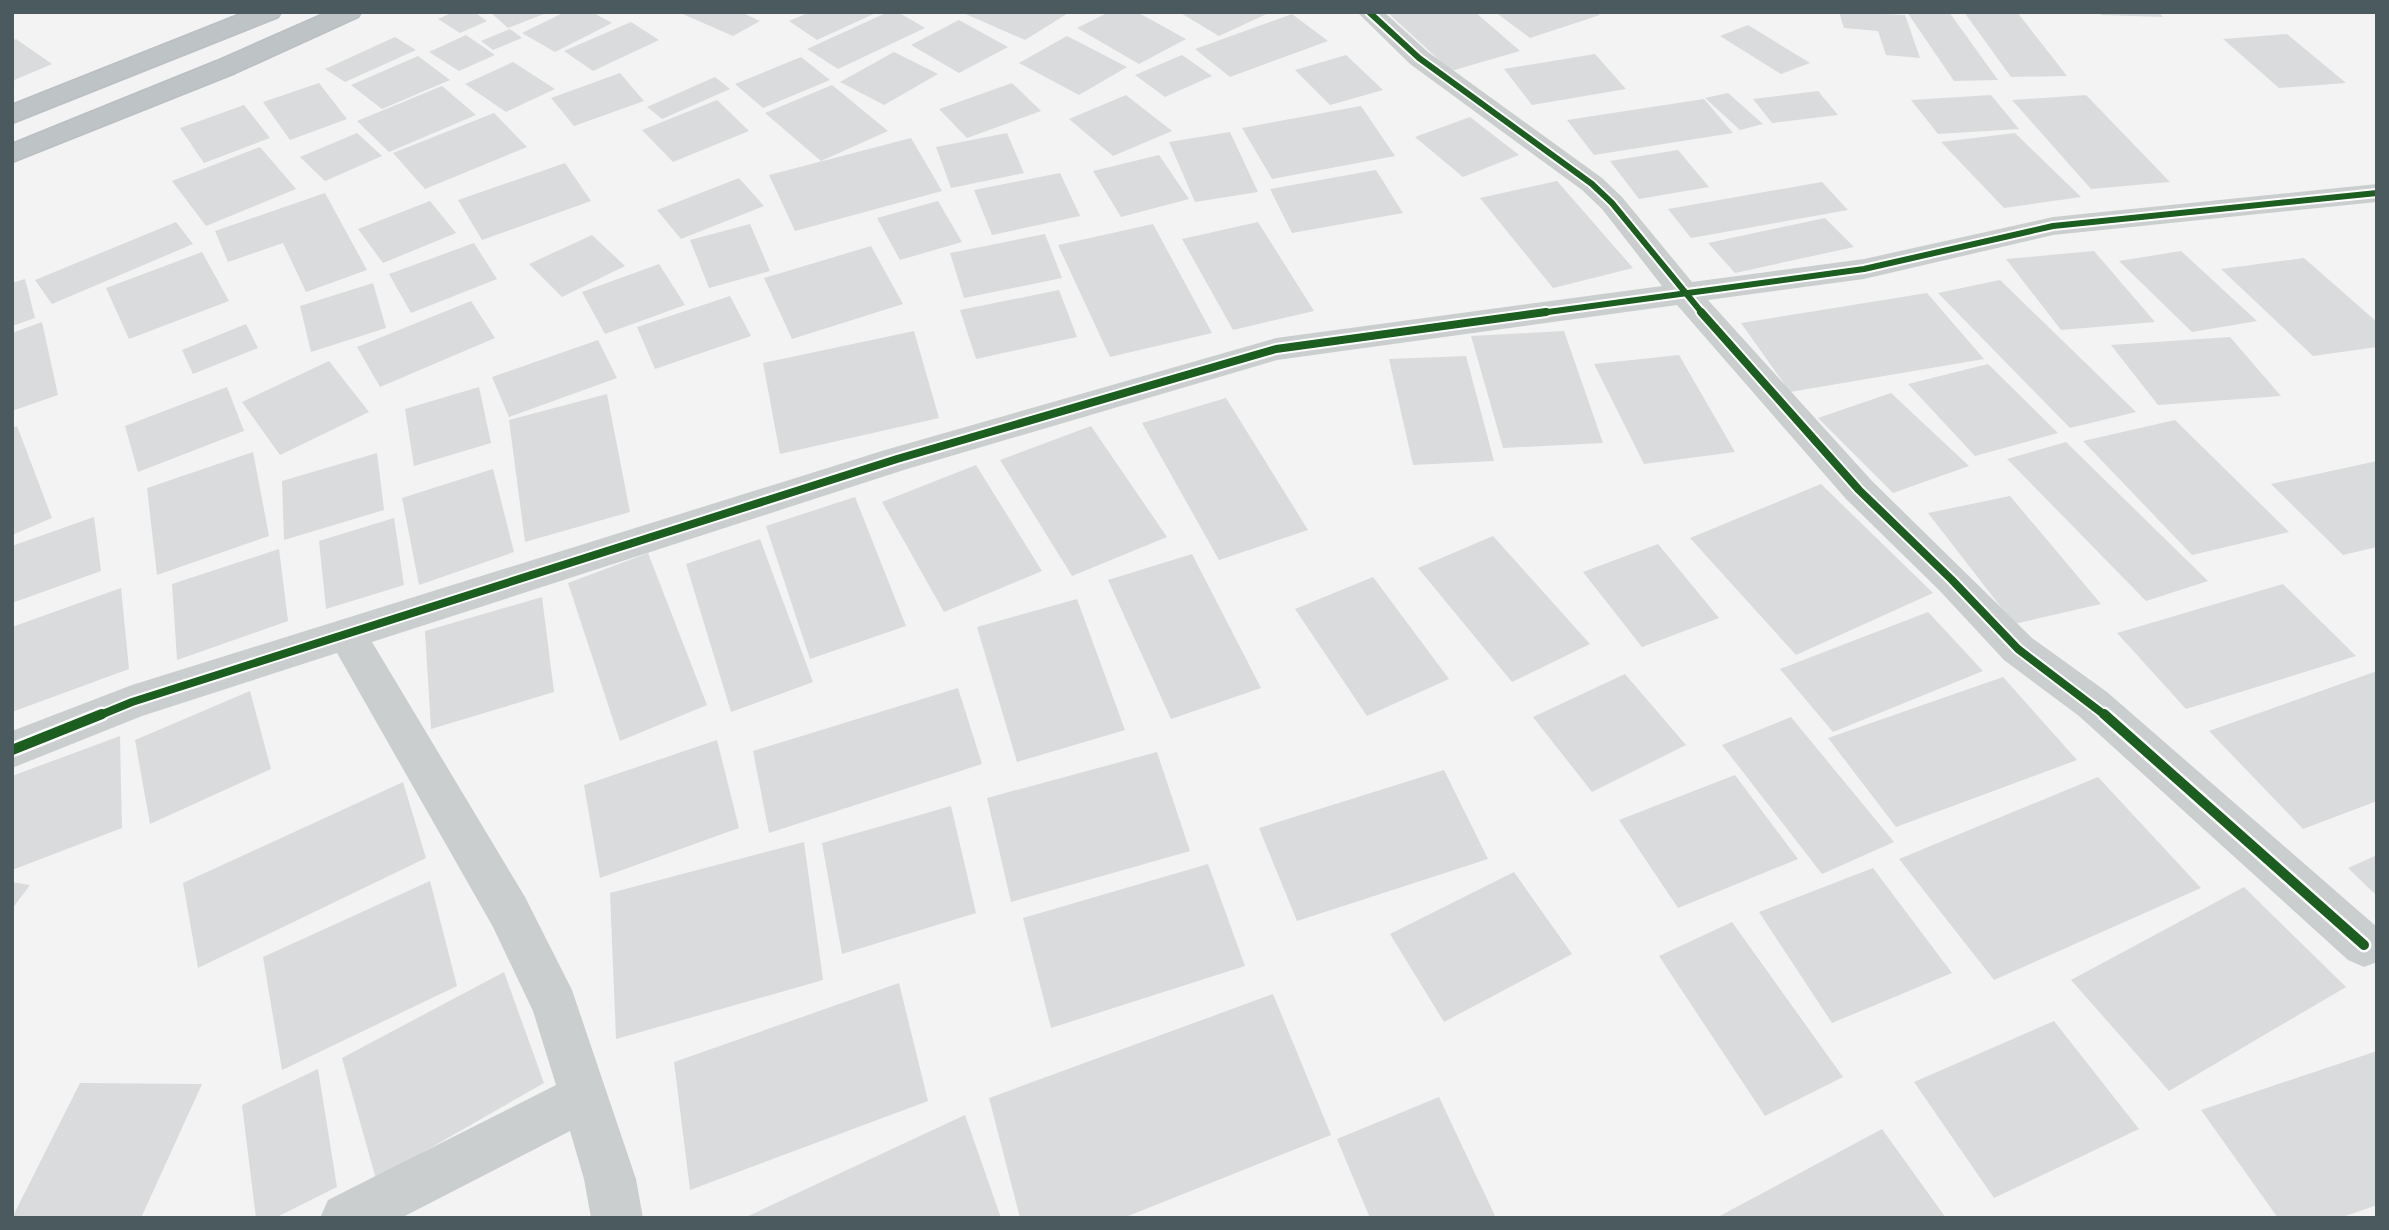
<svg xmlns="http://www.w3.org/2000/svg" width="2389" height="1230" viewBox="0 0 2389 1230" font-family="Jost,sans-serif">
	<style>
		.building { fill: #dadbdc }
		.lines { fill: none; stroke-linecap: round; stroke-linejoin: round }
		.highway-casing { stroke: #b9bfc2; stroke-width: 3 }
		.minor { fill: #cbcecf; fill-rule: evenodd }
		.highway { fill: #bec3c6; fill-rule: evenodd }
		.cycleway-far2-casing { stroke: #fff; stroke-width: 10 }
		.cycleway-far1-casing { stroke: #fff; stroke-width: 12 }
		.cycleway-casing { stroke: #fff; stroke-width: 15 }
		.cycleway-far2 { stroke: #1b5e20; stroke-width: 6 }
		.cycleway-far1 { stroke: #1b5e20; stroke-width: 8 }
		.cycleway { stroke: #1b5e20; stroke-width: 10 }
	</style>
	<rect width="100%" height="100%" fill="#f4f3f3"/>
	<!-- building -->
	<g class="building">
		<path d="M453,12H474L487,21L460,33L438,19Z"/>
		<path d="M490,12H549L508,28Z"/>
		<path d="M565,12H592L612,23L555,52L522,33Z"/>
		<path d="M678,12H741L760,21L733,36Z"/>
		<path d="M810,12H878L817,40L789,21Z"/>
		<path d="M888,12H898L925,28L838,69L807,49Z"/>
		<path d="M961,12H1070L1025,40Z"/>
		<path d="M1109,12H1137L1186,39L1139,64L1077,28Z"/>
		<path d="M1179,12H1271L1219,36Z"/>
		<path d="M1387,12H1475L1520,51L1451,71Z"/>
		<path d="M1495,12H1595L1600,15L1530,38Z"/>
		<path d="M1839,12L1905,15L1920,58L1886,55L1878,31L1844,28Z"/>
		<path d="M1907,12H1949L1998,80L1954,81Z"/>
		<path d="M1964,12H2017L2067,76L2011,77Z"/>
		<path d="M2099,12H2159L2163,17L2101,15Z"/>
		<path d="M1292,14L1328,41L1230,77L1195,49Z"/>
		<path d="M959,20L1008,47L959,73L911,45Z"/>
		<path d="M631,22L659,40L593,71L564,51Z"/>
		<path d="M1748,25L1810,63L1781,74L1720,36Z"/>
		<path d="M510,29L522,38L493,50L481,41Z"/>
		<path d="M2287,34L2346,83L2279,88L2223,39Z"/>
		<path d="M466,35L495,55L459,71L429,52Z"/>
		<path d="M1067,36L1127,67L1079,95L1019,63Z"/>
		<path d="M395,37L416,50L345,82L325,69Z"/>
		<path d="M16,39L52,64L12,81V41Z"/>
		<path d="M894,52L938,74L884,105L840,82Z"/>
		<path d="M1595,54L1626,89L1532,105L1504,69Z"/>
		<path d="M1182,55L1212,76L1165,97L1135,75Z"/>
		<path d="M1346,55L1383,90L1330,105L1295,70Z"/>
		<path d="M418,56L450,80L382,109L351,85Z"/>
		<path d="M801,57L830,80L763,108L735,84Z"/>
		<path d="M513,62L555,89L506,112L465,84Z"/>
		<path d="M620,73L644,101L574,126L551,98Z"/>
		<path d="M715,77L730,89L662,119L647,107Z"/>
		<path d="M319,83L347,119L290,140L263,102Z"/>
		<path d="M1012,83L1041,111L967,138L939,109Z"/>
		<path d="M832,85L888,131L821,161L765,113Z"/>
		<path d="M442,86L476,115L389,152L357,121Z"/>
		<path d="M1818,91L1838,115L1772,123L1753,99Z"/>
		<path d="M1728,93L1763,124L1740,130L1705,98Z"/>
		<path d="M1126,95L1172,131L1113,156L1069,119Z"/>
		<path d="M1991,95L2019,129L1938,134L1911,100Z"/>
		<path d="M2086,95L2170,182L2091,189L2012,100Z"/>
		<path d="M1704,99L1733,133L1594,155L1567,120Z"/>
		<path d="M717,100L749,131L673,162L642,130Z"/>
		<path d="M244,105L270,138L204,163L180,128Z"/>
		<path d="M1361,106L1395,156L1272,179L1242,128Z"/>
		<path d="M494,113L527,147L425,189L393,153Z"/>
		<path d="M1470,117L1519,155L1463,177L1415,137Z"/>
		<path d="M1230,132L1258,192L1195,202L1169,142Z"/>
		<path d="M357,133L382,156L325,181L300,157Z"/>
		<path d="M1007,133L1024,173L951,188L936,147Z"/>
		<path d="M2015,133L2081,197L2004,208L1941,142Z"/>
		<path d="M911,138L942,191L795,231L769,175Z"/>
		<path d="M260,147L296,189L206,226L172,181Z"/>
		<path d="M1678,150L1709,187L1639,199L1610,161Z"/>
		<path d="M1159,155L1189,199L1121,217L1093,171Z"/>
		<path d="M565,163L591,201L482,240L458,200Z"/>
		<path d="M1376,170L1403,213L1292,233L1270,189Z"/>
		<path d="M1060,173L1080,216L992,235L974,190Z"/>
		<path d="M739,178L764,206L681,239L657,210Z"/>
		<path d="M1557,181L1633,268L1553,288L1480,198Z"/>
		<path d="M1822,182L1848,210L1691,238L1668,209Z"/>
		<path d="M325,193L367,270L306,292L283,243L228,262L215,231Z"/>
		<path d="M430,201L456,233L383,263L358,229Z"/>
		<path d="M938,201L962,242L900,260L877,218Z"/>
		<path d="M1825,218L1854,247L1735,273L1708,243Z"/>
		<path d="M176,222L193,244L52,304L35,280Z"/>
		<path d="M1258,222L1314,311L1233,330L1182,239Z"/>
		<path d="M750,224L770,271L709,288L690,240Z"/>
		<path d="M1153,224L1212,333L1110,357L1058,245Z"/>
		<path d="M1045,234L1062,278L964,298L950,253Z"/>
		<path d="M592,235L625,266L562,297L529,264Z"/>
		<path d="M474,243L497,279L411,313L389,274Z"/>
		<path d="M871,246L903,304L792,339L764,278Z"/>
		<path d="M2094,251L2155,322L2061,330L2006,259Z"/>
		<path d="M2181,251L2257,321L2192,332L2119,261Z"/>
		<path d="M202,252L229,301L129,339L106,288Z"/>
		<path d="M2304,258L2377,322V347L2313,356L2221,269Z"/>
		<path d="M659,264L685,305L605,334L582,292Z"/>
		<path d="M25,279L35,318L12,326V283Z"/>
		<path d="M2000,280L2136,412L2070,428L1938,293Z"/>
		<path d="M373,283L386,328L311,352L300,306Z"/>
		<path d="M1059,290L1077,337L976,359L960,310Z"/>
		<path d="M1927,293L1984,359L1790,392L1741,323Z"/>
		<path d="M730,296L751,336L655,369L637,327Z"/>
		<path d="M471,301L495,338L380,387L357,347Z"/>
		<path d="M42,322L58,395L12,411V333Z"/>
		<path d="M246,324L258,348L193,374L182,350Z"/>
		<path d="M914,331L939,418L780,454L763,363Z"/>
		<path d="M1564,331L1603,443L1503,448L1471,336Z"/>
		<path d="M2230,337L2281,396L2158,405L2111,345Z"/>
		<path d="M598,340L617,378L509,417L492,377Z"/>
		<path d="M1679,355L1735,452L1644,464L1594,364Z"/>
		<path d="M1466,356L1494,461L1413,465L1389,359Z"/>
		<path d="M329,361L369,412L280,455L242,402Z"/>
		<path d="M1988,364L2058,433L1975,456L1908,384Z"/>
		<path d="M227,387L244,431L138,472L125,426Z"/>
		<path d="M479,387L491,443L414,466L405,409Z"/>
		<path d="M1891,393L1969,466L1893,493L1818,418Z"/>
		<path d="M607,394L630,512L525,542L509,420Z"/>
		<path d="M1226,398L1308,530L1219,560L1142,423Z"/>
		<path d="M2175,420L2289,532L2192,555L2083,441Z"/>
		<path d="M17,426L52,518L12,535V428Z"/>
		<path d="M1091,426L1167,537L1072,576L1000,460Z"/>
		<path d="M2066,442L2208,581L2146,601L2007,459Z"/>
		<path d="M253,452L269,536L157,575L147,488Z"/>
		<path d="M377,453L384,510L284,540L282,481Z"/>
		<path d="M2377,461V547L2343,555L2271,484Z"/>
		<path d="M976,465L1042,571L944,612L882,502Z"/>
		<path d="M493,469L514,552L419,585L402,498Z"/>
		<path d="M1821,484L1933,593L1796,655L1690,538Z"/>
		<path d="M2010,496L2101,604L2014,624L1928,513Z"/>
		<path d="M855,497L906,626L810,659L766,526Z"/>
		<path d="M94,517L101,571L12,603V546Z"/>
		<path d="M394,518L404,585L326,609L319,541Z"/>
		<path d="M1493,536L1590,644L1512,682L1418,568Z"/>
		<path d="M760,539L813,682L731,712L686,564Z"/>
		<path d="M1658,544L1719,618L1642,647L1583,572Z"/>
		<path d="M279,549L288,621L177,660L172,584Z"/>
		<path d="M648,553L707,705L620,741L568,583Z"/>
		<path d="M1192,554L1261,688L1171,719L1108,580Z"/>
		<path d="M1373,577L1449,679L1367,716L1295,609Z"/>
		<path d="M2283,584L2356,656L2186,709L2117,633Z"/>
		<path d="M121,588L129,669L12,712V627Z"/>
		<path d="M542,597L554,692L431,729L425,631Z"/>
		<path d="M1077,599L1125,730L1017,762L977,627Z"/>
		<path d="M1928,612L1983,671L1833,732L1780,669Z"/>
		<path d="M2377,671V801L2303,829L2209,731Z"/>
		<path d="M1625,674L1686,745L1592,792L1533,717Z"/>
		<path d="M2003,677L2077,760L1896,827L1828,738Z"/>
		<path d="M958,688L982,764L769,833L753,751Z"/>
		<path d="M250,691L271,769L150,824L135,740Z"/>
		<path d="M1791,717L1894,842L1822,874L1722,745Z"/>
		<path d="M120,736L122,828L12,870V776Z"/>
		<path d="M717,740L739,828L600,878L584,785Z"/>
		<path d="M1157,752L1190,851L1011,902L987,798Z"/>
		<path d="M1444,770L1488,859L1297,921L1259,828Z"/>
		<path d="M1735,775L1798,859L1678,908L1619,820Z"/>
		<path d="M2098,777L2201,888L1994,980L1899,859Z"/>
		<path d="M403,782L426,858L198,968L183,883Z"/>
		<path d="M951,806L976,913L842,954L822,843Z"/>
		<path d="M804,842L823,980L616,1039L610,893Z"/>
		<path d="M2377,855V896L2348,868Z"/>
		<path d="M1208,864L1245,966L1051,1028L1023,918Z"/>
		<path d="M1873,868L1952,973L1832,1023L1759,912Z"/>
		<path d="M1514,872L1572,954L1444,1022L1390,934Z"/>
		<path d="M430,881L457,986L282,1070L263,957Z"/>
		<path d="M12,882L30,885L12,909Z"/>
		<path d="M2244,887L2346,987L2169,1091L2071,980Z"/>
		<path d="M1732,922L1843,1077L1765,1116L1659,956Z"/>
		<path d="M504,972L544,1083L376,1179L342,1058Z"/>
		<path d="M899,983L928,1101L690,1190L674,1062Z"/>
		<path d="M1273,994L1331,1135L1123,1218H1020L989,1098Z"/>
		<path d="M2054,1021L2139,1129L1994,1198L1914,1082Z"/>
		<path d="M2377,1051V1205L2340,1218H2278L2201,1110Z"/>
		<path d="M318,1069L337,1187L275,1218H256L242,1105Z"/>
		<path d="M80,1083L202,1084L141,1218H12Z"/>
		<path d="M1439,1097L1496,1218H1370L1337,1139Z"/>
		<path d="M965,1115L1001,1218H744Z"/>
		<path d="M1882,1129L1946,1218H1716Z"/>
	</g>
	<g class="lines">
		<defs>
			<g id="highway">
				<path d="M246,12H281L278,17L12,123V105Z"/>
				<path d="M328,12H361L358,17L235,73L12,162V144L217,61Z"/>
			</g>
		</defs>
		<!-- highway casing -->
		<use href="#highway" class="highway-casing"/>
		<!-- minor -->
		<path class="minor" d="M1357,12H1384L1428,52L1602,178L1622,197L1692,282L1864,259L2053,217L2377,184V202L2053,235L1864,279L1708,300L1872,481L2032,638L2107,692L2377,927V962L2364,967L2348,960L2079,716L2004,660L1939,590L1846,499L1677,305L1277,360L907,469L372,642L525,897L572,990L636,1179L643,1218H591L584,1179L570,1131L401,1218H320L328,1200L556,1085L533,1011L493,927L337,653L142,716L12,768V731L132,685L885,450L1276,338L1662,286L1602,209L1582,190L1410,64Z"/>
		<!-- highway -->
		<use href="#highway" class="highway"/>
		<defs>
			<g id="cycleway-far2">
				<path d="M1369,12L1419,58L1592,184L1612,203L1703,314"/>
				<path d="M1533,314L1864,269L2053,226L2377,193"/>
			</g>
			<g id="cycleway-far1">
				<path d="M1701,312L1859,490L1952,580L2018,649L2106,716"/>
				<path d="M98,716L132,702L897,459L1276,349L1546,312"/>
			</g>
			<g id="cycleway">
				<path d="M2104,714L2364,945"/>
				<path d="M12,750L102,714"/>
			</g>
		</defs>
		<!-- cycleway-far2 casing -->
		<use href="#cycleway-far2" class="cycleway-far2-casing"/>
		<!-- cycleway-far1 casing -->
		<use href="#cycleway-far1" class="cycleway-far1-casing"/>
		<!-- cycleway casing -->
		<use href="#cycleway" class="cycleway-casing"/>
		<!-- cycleway-far2 -->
		<use href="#cycleway-far2" class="cycleway-far2"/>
		<!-- cycleway-far1 -->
		<use href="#cycleway-far1" class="cycleway-far1"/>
		<!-- cycleway -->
		<use href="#cycleway" class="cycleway"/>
	</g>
	<!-- border -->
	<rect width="2389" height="1230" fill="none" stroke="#4b5a5f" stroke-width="28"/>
</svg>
